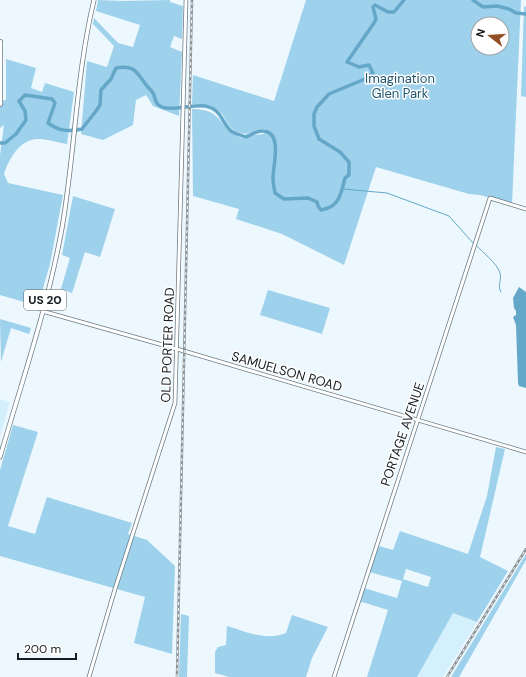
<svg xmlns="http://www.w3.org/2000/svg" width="526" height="677" viewBox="0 0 526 677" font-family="'DM Sans',sans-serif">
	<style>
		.built { fill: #d5f0fd }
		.green { fill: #9ed1eb; fill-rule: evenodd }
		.water { fill: #65a7c8 }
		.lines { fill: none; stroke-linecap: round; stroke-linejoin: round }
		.stream { stroke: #65a7c8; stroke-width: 1 }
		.river { stroke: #65a7c8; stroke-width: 3.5 }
		.secondary-casing { stroke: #6a7a83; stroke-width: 4.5 }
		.primary-casing { stroke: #6a7a83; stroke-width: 5 }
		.highway-casing { stroke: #6a7a83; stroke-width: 6 }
		.secondary { stroke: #fff; stroke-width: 3 }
		.primary { stroke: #fff; stroke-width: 3.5 }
		.highway { stroke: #fff; stroke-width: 4.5 }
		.rail-casing { stroke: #8b9499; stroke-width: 2.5 }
		.rail { stroke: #fff; stroke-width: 1; stroke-dasharray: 3; stroke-linecap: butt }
		.labels { text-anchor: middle; stroke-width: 3; stroke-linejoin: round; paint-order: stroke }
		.shield { fill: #fff; stroke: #5c6063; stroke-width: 1 }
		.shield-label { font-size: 12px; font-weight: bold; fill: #161c20 }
		.park-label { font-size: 13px; fill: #21566d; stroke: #fff }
		.street-label { font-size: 13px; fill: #161c20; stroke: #fff }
	</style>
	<rect width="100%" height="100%" fill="#edf8fe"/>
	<!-- built -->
	<g class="built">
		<path d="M0,399L10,402L0,437Z"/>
		<path d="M453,613L477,622L443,677H417Z"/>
	</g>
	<!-- green -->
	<g class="green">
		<path d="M98,0L123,1L170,0V2L183,6L182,39L174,36L170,47L182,52L179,116L153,106L146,95L136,100L133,125L103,140L81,134L87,61L107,67L114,46L93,24L94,18L118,43L133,47L140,25L96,11Z"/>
		<path d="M306,0H521L512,204L480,195L469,194L376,167L344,265L282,234L236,219L239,209L193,196L192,109C227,109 216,131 245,139L254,135L264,134L265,129C256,128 249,136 241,133C218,127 234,104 192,104L193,75L274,101ZM478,24H502V48H478Z"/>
		<path d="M524,6L526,7V97L521,96Z"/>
		<path d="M6,59L36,68L31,88L42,92L45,83L74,92L67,144C59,143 48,139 39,139C20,138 9,159 4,174L8,183L63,195L50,264L38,306L0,295V155L4,125L0,128V101L6,100Z"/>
		<path d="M73,196L115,209L100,257L85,252L72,293L61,289L70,258L62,255Z"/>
		<path d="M268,290L330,308L322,334L260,315Z"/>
		<path d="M0,319L31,328L29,334L11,328L1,362Z"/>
		<path d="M13,425L38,432L8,526L35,534L47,497L132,523L128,534L147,540L175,566L172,654L134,643L145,597L0,556V470Z"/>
		<path d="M496,447L505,449L480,557L508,571L477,622L453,613L417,677H367L388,610L359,601L364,588L397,598L402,581L369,572L379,546L393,550L400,531L468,554L487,496ZM406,569L431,577L428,587L403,579Z"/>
		<path d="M526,554V560L459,677H451Z"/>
		<path d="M181,614L189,616L187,677H179Z"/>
		<path d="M292,615L328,627L312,658L306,677H229L215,673V652L218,647L226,645L227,626C247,632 265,641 286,633Z"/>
	</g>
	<!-- water -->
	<path class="water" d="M519,287L526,292V388L519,386L518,383L516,325L513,317L516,315V311L514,308L513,298Z"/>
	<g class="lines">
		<!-- stream -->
		<g class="stream">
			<path d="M343,189L387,193L449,216L473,243"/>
			<path d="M476,245C483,253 497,263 500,273C502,280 497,286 501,292"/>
		</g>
		<!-- river -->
		<g class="river">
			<path d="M473,0L483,7L497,6L509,9L516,13L526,14"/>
			<path d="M0,143H5L16,134L26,120L25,111L19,101L25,95L52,99L55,103L48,123C59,131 68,132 82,129L96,111L100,105L101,90L111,79L116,68C136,65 136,72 147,86C149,88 151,90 153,93C156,98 154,103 160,106C170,112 192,104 205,106C222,109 221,122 231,131C235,134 241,135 245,137C251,136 256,130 263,131C283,132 273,165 273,178C273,183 274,188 275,193L284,199L308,198L317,202L318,206L321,210C340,207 341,193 345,178L349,175V162L340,152L319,139L314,126V114L317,107L329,94L365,79L373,73L369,65L359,67L347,62L374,23L376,19L373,7L375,5L388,12H394L404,0"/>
		</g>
		<defs>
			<g id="secondary">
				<path d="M42,311L177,349L526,452"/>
				<path d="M89,677L115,589L175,403L186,0"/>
				<path d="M334,677L490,198L526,209"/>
			</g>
			<path id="primary" d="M0,457C22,381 48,306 62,228C75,153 76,75 94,0"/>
			<path id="highway" d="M0,42V104"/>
		</defs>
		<!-- secondary casing -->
		<use href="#secondary" class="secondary-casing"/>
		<!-- primary casing -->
		<use href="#primary" class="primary-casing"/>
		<!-- highway casing -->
		<use href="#highway" class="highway-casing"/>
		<!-- secondary -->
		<use href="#secondary" class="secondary"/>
		<!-- primary -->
		<use href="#primary" class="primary"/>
		<!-- highway -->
		<use href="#highway" class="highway"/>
		<defs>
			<g id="rail">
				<path d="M177,677L192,0"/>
				<path d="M447,677L526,549"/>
			</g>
		</defs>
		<!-- rail casing -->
		<use href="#rail" class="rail-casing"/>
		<!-- rail -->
		<use href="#rail" class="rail"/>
	</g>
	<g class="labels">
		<!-- shield labels -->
		<rect class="shield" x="24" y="290" width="42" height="20" rx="3"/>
		<g class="shield-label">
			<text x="45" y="304">US 20</text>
		</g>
		<!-- park labels -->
		<g class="park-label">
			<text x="400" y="83">Imagination<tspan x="400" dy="15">Glen Park</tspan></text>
		</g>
		<!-- street labels -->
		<g class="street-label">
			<text transform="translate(167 345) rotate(-88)" y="5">OLD PORTER ROAD</text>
			<text transform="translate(287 371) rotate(16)" y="5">SAMUELSON ROAD</text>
			<text transform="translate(402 434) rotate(-71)" y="5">PORTAGE AVENUE</text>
		</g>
	</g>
	<!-- north arrow -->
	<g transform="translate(490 36) rotate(287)"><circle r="19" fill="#ffffff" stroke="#a2a4a6"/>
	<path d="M0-3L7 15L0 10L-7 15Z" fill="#934e24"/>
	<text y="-6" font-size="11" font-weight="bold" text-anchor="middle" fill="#161c20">N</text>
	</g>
	<!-- scale -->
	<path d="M18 653v6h58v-6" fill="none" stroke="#161c20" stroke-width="2"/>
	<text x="24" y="653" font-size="12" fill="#161c20" stroke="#ffffff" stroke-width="3" paint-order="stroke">200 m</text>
</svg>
